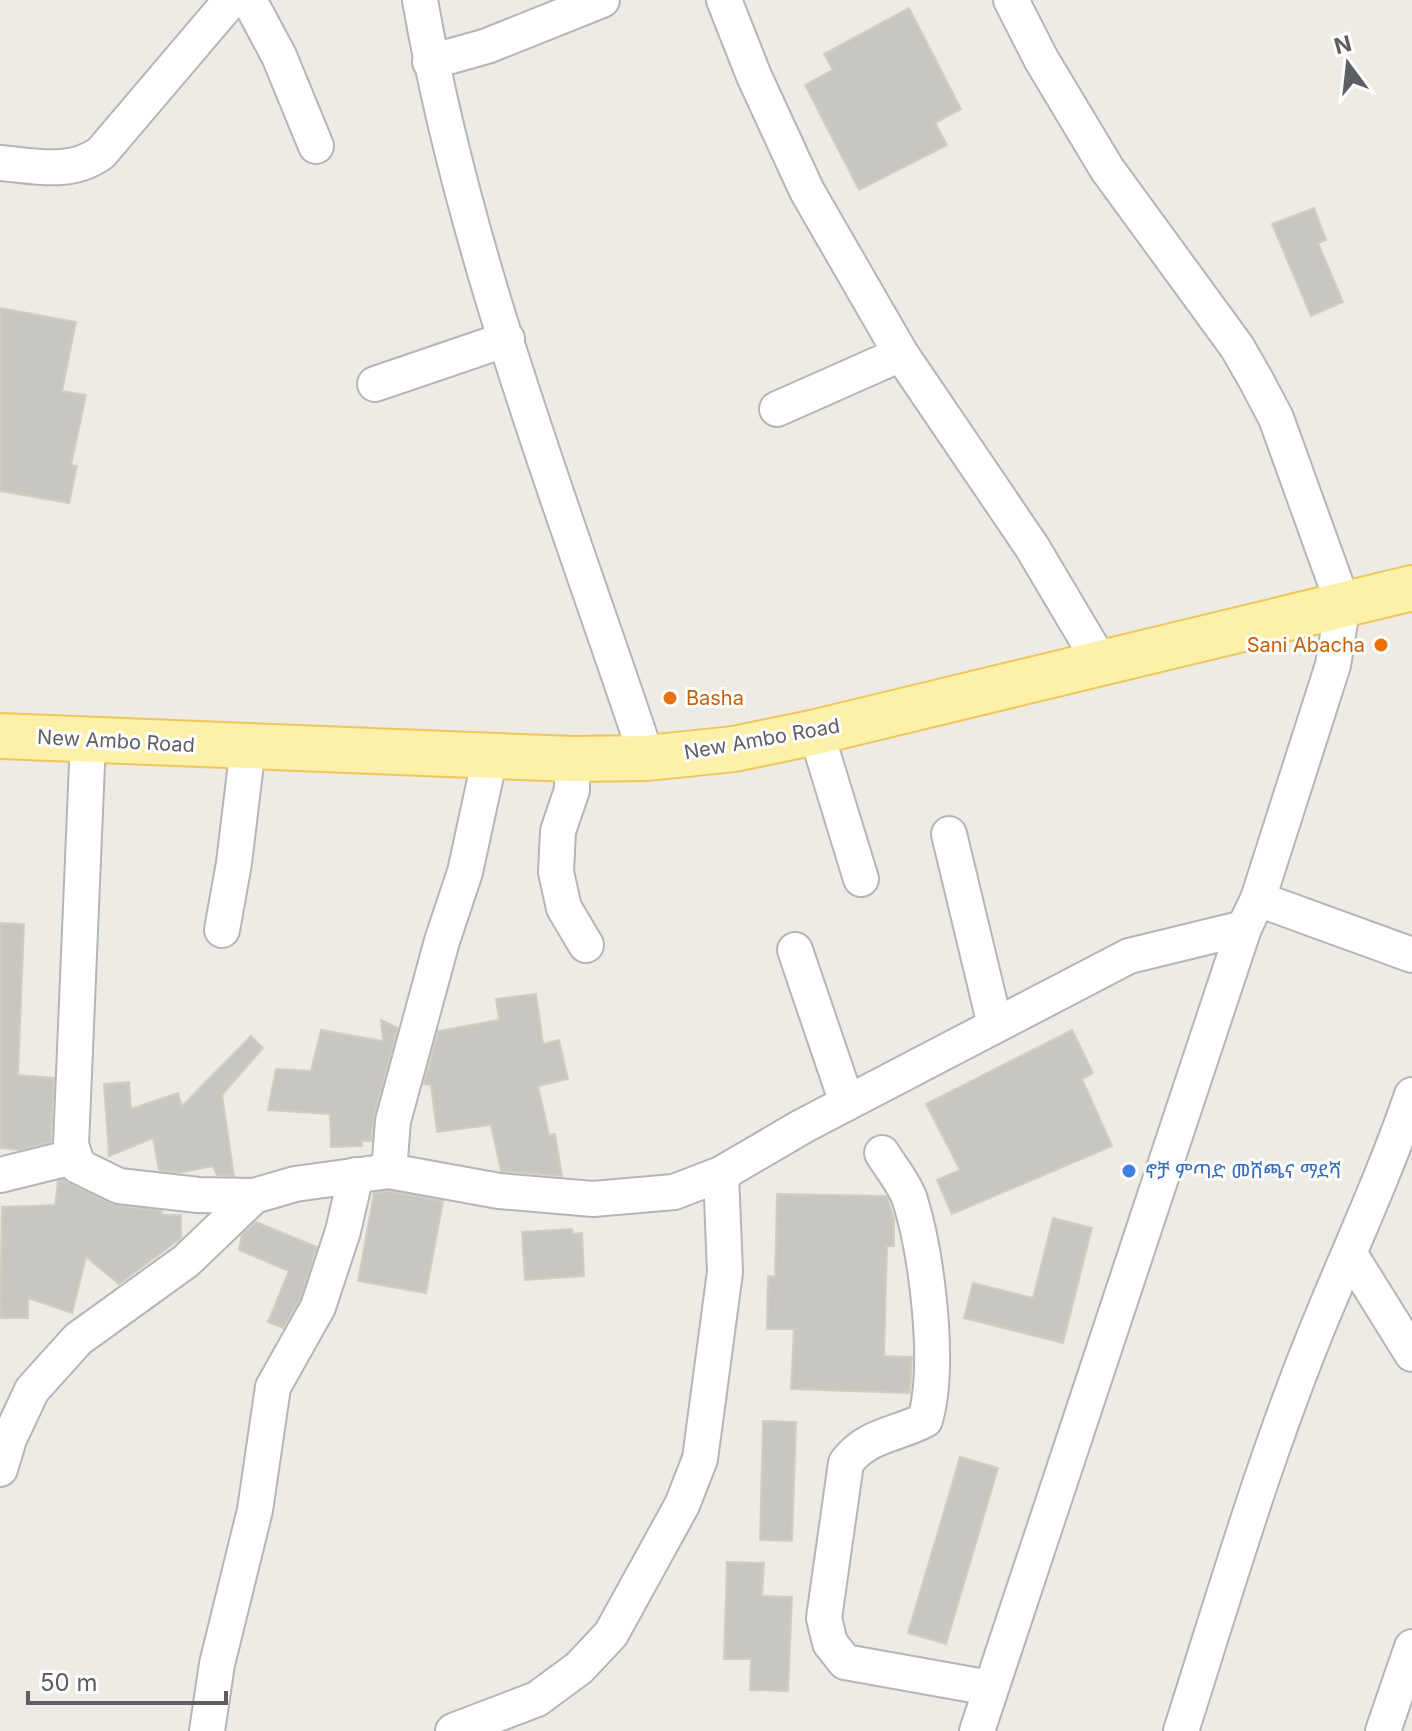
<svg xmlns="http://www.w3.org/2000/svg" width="1412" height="1731" viewBox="0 0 1412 1731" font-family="Inter,'Noto Sans Ethiopic',sans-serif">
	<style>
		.building { fill: #c8c6c0; stroke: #d2cdc1; stroke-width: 2 }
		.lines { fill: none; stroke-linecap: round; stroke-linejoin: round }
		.minor-casing { stroke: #b3b5ba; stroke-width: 38 }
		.major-casing { stroke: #eec65b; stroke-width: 48 }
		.minor { stroke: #fff; stroke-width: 34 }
		.major { stroke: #fdf0a8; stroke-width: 44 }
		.food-dot { fill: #e8710a; stroke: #fff; stroke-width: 3 }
		.shop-dot { fill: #3f7fe0; stroke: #fff; stroke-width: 3 }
		.labels { text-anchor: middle; stroke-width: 6; stroke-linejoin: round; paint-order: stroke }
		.food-label { font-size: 20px; fill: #c56008; stroke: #fff; text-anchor: end }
		.street-label { font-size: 20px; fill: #5b5e63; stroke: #fff }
		.shop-label { font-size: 20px; fill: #366cbe; stroke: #fff; text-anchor: start }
	</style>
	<rect width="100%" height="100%" fill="#edebe3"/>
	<!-- building -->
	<g class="building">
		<path d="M909,8L961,109L935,123L947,145L859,190L805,85L833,70L824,54Z"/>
		<path d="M1314,208L1326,240L1318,243L1343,302L1311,316L1272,224Z"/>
		<path d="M0,308L76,322L62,391L86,395L71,465L77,466L69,503L0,491Z"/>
		<path d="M0,923L24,924L18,1075L54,1078L51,1142L20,1150L0,1148Z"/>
		<path d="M536,994L543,1044L559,1040L568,1079L538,1086L549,1135L555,1134L562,1176L501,1171L491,1125L437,1132L431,1085L424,1084L438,1031L499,1020L496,999Z"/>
		<path d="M381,1020L398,1028L374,1116L371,1141H362V1146L331,1147L330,1114L268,1110L276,1069L311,1071L321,1030L383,1041Z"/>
		<path d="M1072,1030L1093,1073L1082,1079L1112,1146L952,1214L937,1180L960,1170L926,1104Z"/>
		<path d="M251,1036L263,1048L222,1095L234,1176L217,1175L213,1166L178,1173L159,1170L153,1138L109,1156L104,1084L129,1082L131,1109L178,1093L182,1106Z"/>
		<path d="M64,1180L111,1204L162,1211V1215H181V1238L119,1284L86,1257L72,1313L28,1298V1318H0L2,1207L55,1205L58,1181Z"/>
		<path d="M389,1191L443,1201L426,1293L358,1281L374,1193Z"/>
		<path d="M777,1194L887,1196L894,1219V1246H887L884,1356L912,1357L910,1393L791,1389L794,1329H767L768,1276L775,1277Z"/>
		<path d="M1053,1218L1092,1228L1063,1343L964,1318L973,1283L1033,1298Z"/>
		<path d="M256,1222L317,1247L300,1299L283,1328L268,1322L289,1271L239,1250L242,1235Z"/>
		<path d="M572,1229L573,1234L582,1233L584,1276L525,1280L522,1232Z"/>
		<path d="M763,1421L796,1422L792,1541L760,1540Z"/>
		<path d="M960,1457L998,1468L946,1644L908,1633Z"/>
		<path d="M727,1562L764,1563L762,1596L792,1597L788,1691L750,1690L751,1659H724Z"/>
	</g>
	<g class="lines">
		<defs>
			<g id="minor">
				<path d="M249,0L279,56L316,146"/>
				<path d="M420,0C465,259 564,509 647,758"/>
				<path d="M724,0L754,76L807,191L901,354L1032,547L1102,665"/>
				<path d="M430,62L487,46L602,0"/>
				<path d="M0,163C36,166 71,175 101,153L231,0"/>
				<path d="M375,384L507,339"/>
				<path d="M777,409L901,354"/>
				<path d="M816,732L861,879"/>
				<path d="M88,740L71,1145L78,1166L119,1186L198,1195L254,1196L295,1184L389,1171L499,1191L593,1199L674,1192L721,1174L803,1126L1129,956L1244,928"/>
				<path d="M572,759V790L558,831L556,872L564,908L586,945"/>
				<path d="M949,834L995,1025"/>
				<path d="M1258,899L1412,955"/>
				<path d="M222,930L234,863L248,747"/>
				<path d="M795,950L847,1103"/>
				<path d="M882,1153C891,1168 905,1184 910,1200C927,1255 941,1366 925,1420C896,1435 866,1435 846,1463L824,1618L830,1643L845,1662L990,1688"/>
				<path d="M389,1171L393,1121L442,941L465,872L490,757"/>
				<path d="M0,1175L73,1157"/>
				<path d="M1351,1256L1412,1354"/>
				<path d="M0,1469L9,1439L32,1390L78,1339L186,1261L254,1196"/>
				<path d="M207,1731L217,1664L255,1510L273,1387L318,1307L343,1231L356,1175"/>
				<path d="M453,1731L537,1699L579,1668L611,1634L682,1505L700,1459L725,1272L721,1174"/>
				<path d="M977,1731L1244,928L1258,899L1333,665L1343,604L1276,418L1256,380L1237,347L1107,169L1041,59L1011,0"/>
				<path d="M1181,1731C1226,1590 1268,1446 1325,1310C1355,1238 1387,1168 1412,1095"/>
				<path d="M1383,1731L1412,1647"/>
			</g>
			<path id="major" d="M0,736L572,759L647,758L734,749L816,732L1412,588"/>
		</defs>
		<!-- minor casing -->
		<use href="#minor" class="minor-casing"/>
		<!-- major casing -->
		<use href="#major" class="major-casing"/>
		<!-- minor -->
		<use href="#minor" class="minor"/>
		<!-- major -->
		<use href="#major" class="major"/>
	</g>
	<!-- markers -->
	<g class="food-dot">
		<circle cx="1381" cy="645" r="8"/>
		<circle cx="670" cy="698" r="8"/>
	</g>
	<circle class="shop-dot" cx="1129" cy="1171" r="8"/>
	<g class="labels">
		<!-- food labels -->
		<g class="food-label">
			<text x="1365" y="652">Sani Abacha</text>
			<text x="686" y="705" text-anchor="start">Basha</text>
		</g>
		<!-- street labels -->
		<g class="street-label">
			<text transform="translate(762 739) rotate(-10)" y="7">New Ambo Road</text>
			<text transform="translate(116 741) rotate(3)" y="7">New Ambo Road</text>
		</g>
		<!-- shop labels -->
		<g class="shop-label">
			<text x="1145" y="1178">ኖቻ ምጣድ መሸጫና ማደሻ</text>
		</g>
	</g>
	<!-- north arrow -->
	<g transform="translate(1348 64) rotate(345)" stroke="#ffffff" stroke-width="6" paint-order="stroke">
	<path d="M0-6L14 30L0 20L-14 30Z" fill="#5b5e63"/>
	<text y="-12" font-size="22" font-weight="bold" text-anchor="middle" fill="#5b5e63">N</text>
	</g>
	<!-- scale -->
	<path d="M28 1691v12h198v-12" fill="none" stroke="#5b5e63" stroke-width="4"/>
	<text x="40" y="1691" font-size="24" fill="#5b5e63" stroke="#ffffff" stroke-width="6" paint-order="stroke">50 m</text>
</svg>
